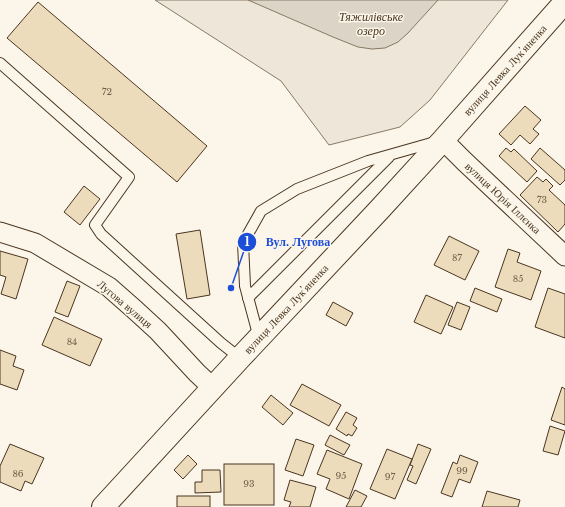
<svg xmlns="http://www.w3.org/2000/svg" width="565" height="507" viewBox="0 0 565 507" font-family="'Libre Baskerville',serif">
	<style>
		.green { fill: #ede6d9; stroke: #887966 }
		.water { fill: #dcd4c6; stroke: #887966 }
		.building { fill: #ecdcbc; stroke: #4a3520 }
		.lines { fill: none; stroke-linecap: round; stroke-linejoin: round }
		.lane-casing { stroke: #4a3520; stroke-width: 12 }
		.street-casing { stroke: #4a3520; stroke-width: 21 }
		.primary-casing { stroke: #4a3520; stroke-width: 24 }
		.lane { stroke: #fbf6e9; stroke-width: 10 }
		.street { stroke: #fbf6e9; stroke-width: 19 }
		.primary { stroke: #fbf6e9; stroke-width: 22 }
		.labels { text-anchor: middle; stroke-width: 3; stroke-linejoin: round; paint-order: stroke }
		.number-label { font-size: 9px; fill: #725f47 }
		.street-label { font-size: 11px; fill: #4a3520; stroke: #fbf6e9 }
		.water-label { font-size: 12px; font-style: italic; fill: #4a3520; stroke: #fbf6e9 }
		.leader { fill: none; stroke: #1d4ed8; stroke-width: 1.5 }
		.callout-dot { fill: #1d4ed8; stroke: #fbf6e9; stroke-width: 1.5 }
		.mark-label { font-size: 12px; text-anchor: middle; font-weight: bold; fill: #fff }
		.callout-label { font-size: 12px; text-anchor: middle; font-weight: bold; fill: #1d4ed8; stroke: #fbf6e9; stroke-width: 3; stroke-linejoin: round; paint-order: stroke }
	</style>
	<rect width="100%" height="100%" fill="#fbf6e9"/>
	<!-- green -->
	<path class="green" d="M155,0H508L430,100L400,127L329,145L281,81Z"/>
	<!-- water -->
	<path class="water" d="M248,0H438L408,33L398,42L385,48L372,49L358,47L333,37Z"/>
	<!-- building -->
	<g class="building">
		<path d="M38,2L207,146L177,182L7,38Z"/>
		<path d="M525,106L541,120L533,129L539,134L530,144L520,135L511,145L499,134Z"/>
		<path d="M506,148L511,152L514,149L537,171L527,182L499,156Z"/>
		<path d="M540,148L565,170V180L560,185L531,159Z"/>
		<path d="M537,177L543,182L546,179L553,186L549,190L565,205V224L558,232L520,195Z"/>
		<path d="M84,186L100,199L80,225L64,212Z"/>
		<path d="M200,230L210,295L187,299L176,234Z"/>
		<path d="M449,236L479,251L465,280L434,265Z"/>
		<path d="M508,249L520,253L517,262L541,271L531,300L495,287Z"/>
		<path d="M0,251L28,259L16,299L1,294L6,277L0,275Z"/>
		<path d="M67,281L80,286L68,317L55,312Z"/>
		<path d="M475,288L502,299L497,312L470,301Z"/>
		<path d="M548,288L565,294V338L535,327Z"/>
		<path d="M426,295L453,307L441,334L414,322Z"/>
		<path d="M333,302L353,313L346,326L326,315Z"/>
		<path d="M457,302L470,307L461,330L448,325Z"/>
		<path d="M54,317L102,339L90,366L42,345Z"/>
		<path d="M0,350L16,356L13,366L24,370L17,390L0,384Z"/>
		<path d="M302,384L341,405L329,426L290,405Z"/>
		<path d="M562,387L565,389V425L551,420Z"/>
		<path d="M271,395L293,413L283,425L262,407Z"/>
		<path d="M346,412L357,418L353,425L357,428L352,436L348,434L347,436L336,429Z"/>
		<path d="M550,426L565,431L558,455L543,451Z"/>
		<path d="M330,435L350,445L344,455L325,445Z"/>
		<path d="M296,439L314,445L303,476L285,470Z"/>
		<path d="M10,444L44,458L32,484L25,481L21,491L0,482V466Z"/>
		<path d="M418,444L431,449L416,484L407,480L413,466L410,465Z"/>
		<path d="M387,449L412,459L395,499L370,489Z"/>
		<path d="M327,450L362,464L349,499L326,489L330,479L317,474Z"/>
		<path d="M188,455L197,464L183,479L174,470Z"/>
		<path d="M460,455L478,462L470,483L459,479L452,497L441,493L453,462L457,464Z"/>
		<rect x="224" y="464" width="50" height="41"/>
		<path d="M202,470H220L221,492L195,493V482H202Z"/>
		<path d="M290,480L316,487L310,507H289L291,502L284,500Z"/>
		<path d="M355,490L367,496L361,507H346Z"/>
		<path d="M487,491L520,500L518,507H482Z"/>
		<rect x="177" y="496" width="33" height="11"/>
	</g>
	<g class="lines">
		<defs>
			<g id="lane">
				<path d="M0,63L129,177L95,225L101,234L221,343L240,358"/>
				<path d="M248,298L389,157"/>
				<path d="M259,338L245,286L243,243L261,211L297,189L368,161L435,142"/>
			</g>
			<g id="street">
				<path d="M443,140L464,161L565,256"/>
				<path d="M0,232L35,243L109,287L134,309L158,331L197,373L213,388"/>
			</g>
			<path id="primary" d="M103,507L240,358L379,210L443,140L565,2"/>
		</defs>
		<!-- lane casing -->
		<use href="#lane" class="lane-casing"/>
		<!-- street casing -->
		<use href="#street" class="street-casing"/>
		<!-- primary casing -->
		<use href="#primary" class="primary-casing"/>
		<!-- lane -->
		<use href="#lane" class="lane"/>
		<!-- street -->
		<use href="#street" class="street"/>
		<!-- primary -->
		<use href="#primary" class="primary"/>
	</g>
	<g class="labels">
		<!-- number labels -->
		<g class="number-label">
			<text x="107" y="95">72</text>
			<text x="542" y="203">73</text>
			<text x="457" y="261">87</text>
			<text x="518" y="282">85</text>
			<text x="72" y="345">84</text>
			<text x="462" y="474">99</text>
			<text x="18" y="477">86</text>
			<text x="341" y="479">95</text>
			<text x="390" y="480">97</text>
			<text x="249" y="487">93</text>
		</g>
		<!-- street labels -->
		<g class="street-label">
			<text transform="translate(505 70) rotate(-48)" y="4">вулиця Левка Лукʼяненка</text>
			<text transform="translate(503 198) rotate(43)" y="4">вулиця Юрія Іллєнка</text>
			<text transform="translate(125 304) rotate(40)" y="4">Лугова вулиця</text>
			<text transform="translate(286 309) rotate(-47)" y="4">вулиця Левка Лукʼяненка</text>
		</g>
		<!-- water labels -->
		<g class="water-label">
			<text x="371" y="21">Тяжилівське<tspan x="371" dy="14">озеро</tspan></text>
		</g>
	</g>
	<!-- callouts -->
	<path class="leader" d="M231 288L247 242"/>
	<g class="callout-dot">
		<circle cx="231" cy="288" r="4"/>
		<circle cx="247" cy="242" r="10"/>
	</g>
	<g class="mark-label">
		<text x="247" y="246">1</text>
	</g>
	<g class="callout-label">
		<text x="298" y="246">Вул. Лугова</text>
	</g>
</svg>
